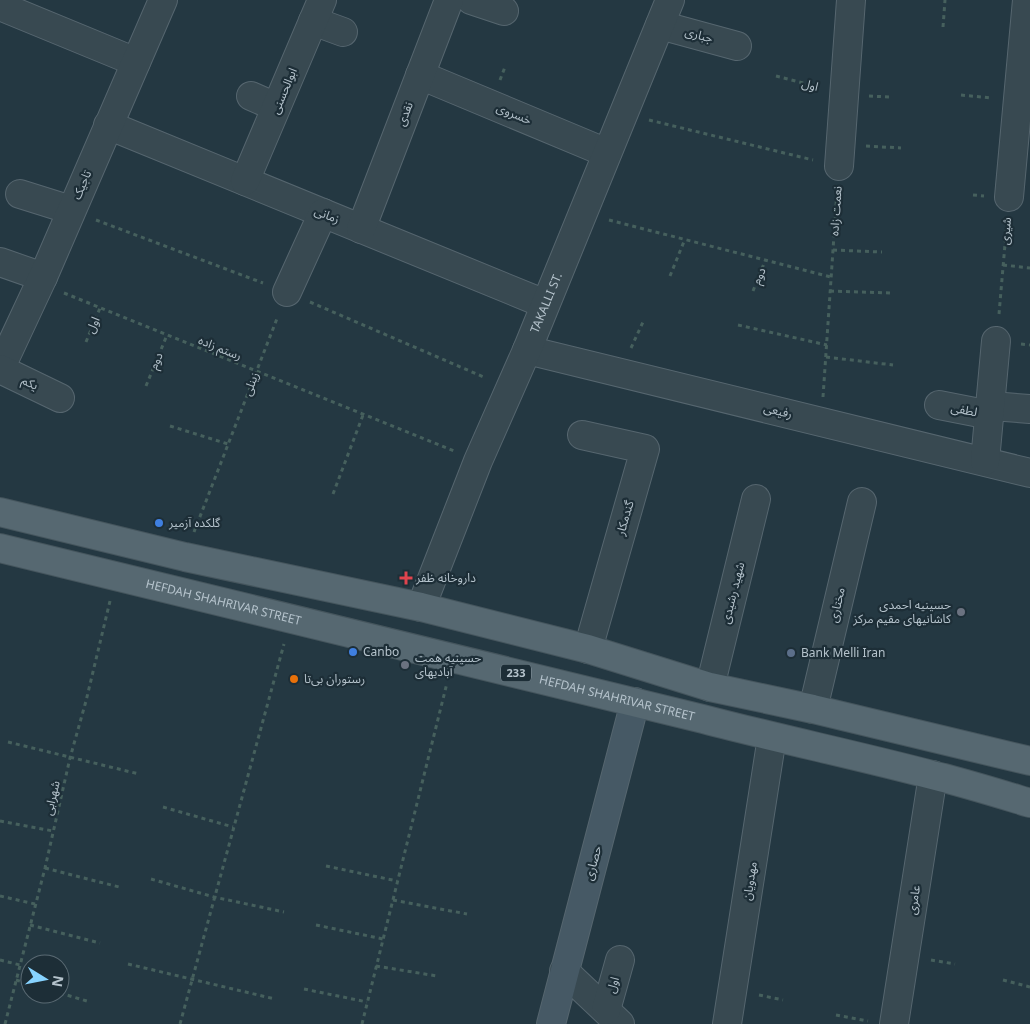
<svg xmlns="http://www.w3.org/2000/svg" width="1030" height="1024" viewBox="0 0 1030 1024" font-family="'Noto Sans','Noto Sans Arabic',sans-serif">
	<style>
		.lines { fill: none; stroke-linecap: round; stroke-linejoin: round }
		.minor-casing { stroke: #56666f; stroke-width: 30 }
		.secondary-casing { stroke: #56666f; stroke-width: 30 }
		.primary-casing { stroke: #45555d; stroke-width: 30 }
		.path { stroke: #46605d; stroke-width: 3; stroke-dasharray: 4 4; stroke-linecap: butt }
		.minor { stroke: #384951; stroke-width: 28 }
		.secondary { stroke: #465965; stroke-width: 28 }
		.primary { stroke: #566871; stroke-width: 28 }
		.shop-dot { fill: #3f7fe0; stroke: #1d2e37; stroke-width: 2 }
		.health-dot { fill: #e0444e; stroke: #1d2e37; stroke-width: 2 }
		.worship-dot { fill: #6b7280; stroke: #1d2e37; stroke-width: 2 }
		.service-dot { fill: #5c6f8a; stroke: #1d2e37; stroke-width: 2 }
		.food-dot { fill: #e8710a; stroke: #1d2e37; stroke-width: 2 }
		.labels { text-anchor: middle; stroke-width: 4.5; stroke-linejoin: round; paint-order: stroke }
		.shield { fill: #1d2e37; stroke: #87969f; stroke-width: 1 }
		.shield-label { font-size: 11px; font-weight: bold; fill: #b5c3cc }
		.street-label { font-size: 12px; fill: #b5c3cc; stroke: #1d2e37 }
		.poi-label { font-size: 12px; fill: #b5c3cc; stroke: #1d2e37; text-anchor: start }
	</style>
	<rect width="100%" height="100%" fill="#243842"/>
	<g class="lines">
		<defs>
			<g id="minor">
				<path d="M471,0L504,11"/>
				<path d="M0,6L136,62"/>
				<path d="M313,21L343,32"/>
				<path d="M660,25L737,46"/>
				<path d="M420,75L607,153"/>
				<path d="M251,96L276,107"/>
				<path d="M108,125L545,304"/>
				<path d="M839,166L851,0"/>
				<path d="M245,181L322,0"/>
				<path d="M20,194L71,210"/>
				<path d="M1009,197L1027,0"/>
				<path d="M361,229L449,0"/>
				<path d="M0,262L43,277"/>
				<path d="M287,292L323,213"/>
				<path d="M527,350L1030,473"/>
				<path d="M0,369L43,277L163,0"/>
				<path d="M0,369L60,398"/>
				<path d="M939,405L990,415"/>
				<path d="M991,406L1030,409"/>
				<path d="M582,435L645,449L588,649"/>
				<path d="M985,461L996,341"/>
				<path id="s1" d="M421,607L478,461L527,350L670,0"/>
				<path d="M710,687L756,499"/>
				<path d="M813,709L862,502"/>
				<path d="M564,971L620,1024"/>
				<path d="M606,1010L620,960"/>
				<path d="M727,1024L772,737"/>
				<path d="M894,1024L933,775"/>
			</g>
			<path id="secondary" d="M551,1024L635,702"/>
			<g id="primary">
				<path d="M0,512L185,557L421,607L588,649L710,687L813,709L1030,761"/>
				<path id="s2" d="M0,548L703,719C779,739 856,755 932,775C965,783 997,793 1030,803"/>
			</g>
		</defs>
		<!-- minor casing -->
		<use href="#minor" class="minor-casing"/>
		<!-- secondary casing -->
		<use href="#secondary" class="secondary-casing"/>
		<!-- primary casing -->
		<use href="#primary" class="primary-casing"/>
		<!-- path -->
		<g class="path">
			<path d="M943,27L945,0"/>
			<path d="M776,76L819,87"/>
			<path d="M500,80L505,67"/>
			<path d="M961,95L992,98"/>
			<path d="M869,96L890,97"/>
			<path d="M649,120L813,160"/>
			<path d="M866,146L901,148"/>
			<path d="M973,195L984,196"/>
			<path d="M96,220L263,283"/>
			<path d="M609,220L831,277"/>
			<path d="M833,250L882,252"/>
			<path d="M1003,265L1030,268"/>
			<path d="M670,276L685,239"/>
			<path d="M753,291L765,261"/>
			<path d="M830,291L892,293"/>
			<path d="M64,293L454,451"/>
			<path d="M310,302L486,378"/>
			<path d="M999,314L1007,221"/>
			<path d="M738,325L827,345"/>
			<path d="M86,342L100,308"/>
			<path d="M1021,344L1030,345"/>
			<path d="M631,348L643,322"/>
			<path d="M826,357L893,365"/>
			<path d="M146,386L167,335"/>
			<path d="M823,397L837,191"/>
			<path d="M170,426L228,444"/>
			<path d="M333,494L363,415"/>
			<path d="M194,532L278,316"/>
			<path d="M8,742L139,774"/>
			<path d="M163,807L233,827"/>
			<path d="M0,821L53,831"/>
			<path d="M326,866L397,881"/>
			<path d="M45,868L119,887"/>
			<path d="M151,879L214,897L284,912"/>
			<path d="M0,896L35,904"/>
			<path d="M393,900L467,914"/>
			<path d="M30,925L100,943"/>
			<path d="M316,925L383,939"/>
			<path d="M0,960L20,965"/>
			<path d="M931,960L955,964"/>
			<path d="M128,964L275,999"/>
			<path d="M376,966L437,976"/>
			<path d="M16,980L30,984"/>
			<path d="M1003,980L1030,987"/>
			<path d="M304,989L367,1002"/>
			<path d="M60,993L90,1002"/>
			<path d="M759,995L783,1000"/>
			<path d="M836,1015L868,1021"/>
			<path d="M5,1024L45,868L70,758L86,701L110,601"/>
			<path d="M180,1024L284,644"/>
			<path d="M362,1024L447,683"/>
		</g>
		<!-- minor -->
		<use href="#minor" class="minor"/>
		<!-- secondary -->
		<use href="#secondary" class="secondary"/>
		<!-- primary -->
		<use href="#primary" class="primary"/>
	</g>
	<!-- markers -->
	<g class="shop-dot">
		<circle cx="159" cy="523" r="5"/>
		<circle cx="353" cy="652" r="5"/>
	</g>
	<path class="health-dot" d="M403.5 570.5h5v5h5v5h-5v5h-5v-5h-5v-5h5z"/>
	<g class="worship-dot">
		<circle cx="961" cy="612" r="5"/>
		<circle cx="405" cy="665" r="5"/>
	</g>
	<circle class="service-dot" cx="791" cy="653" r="5"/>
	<circle class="food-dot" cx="294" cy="679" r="5"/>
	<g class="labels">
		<!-- shield labels -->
		<rect class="shield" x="501" y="664.5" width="30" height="17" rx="4"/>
		<g class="shield-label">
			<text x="516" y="677">233</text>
		</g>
		<!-- street labels -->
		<g class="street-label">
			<text transform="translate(699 35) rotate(16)" y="4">جباری</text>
			<text transform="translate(810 85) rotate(15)" y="4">اول</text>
			<text transform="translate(284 91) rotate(-67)" y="4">ابوالحسنی</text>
			<text transform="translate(405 114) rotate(-69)" y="4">نقدی</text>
			<text transform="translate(514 114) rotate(22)" y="4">خسروی</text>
			<text transform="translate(82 185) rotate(-67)" y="4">تاجیک</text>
			<text transform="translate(836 211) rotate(-86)" y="4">نعمت زاده</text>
			<text transform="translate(327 215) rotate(22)" y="4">زمانی</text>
			<text transform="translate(1006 231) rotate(-85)" y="4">شیری</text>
			<text transform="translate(759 276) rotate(-68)" y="4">دوم</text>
			<text dy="4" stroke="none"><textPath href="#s1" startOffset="329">TAKALLI ST.</textPath></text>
			<text transform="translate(93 325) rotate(-66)" y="4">اول</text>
			<text transform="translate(220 348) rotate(22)" y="4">رستم زاده</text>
			<text transform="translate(156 361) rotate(-67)" y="4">دوم</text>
			<text transform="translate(30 383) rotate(26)" y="4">یکم</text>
			<text transform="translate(251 384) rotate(-69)" y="4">زینلی</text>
			<text transform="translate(964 410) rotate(11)" y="4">لطفی</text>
			<text transform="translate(778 411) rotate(14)" y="4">رفیعی</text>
			<text transform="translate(625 518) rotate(-74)" y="4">گندمکار</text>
			<text transform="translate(733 593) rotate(-76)" y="4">شهید رشیدی</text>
			<text dy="4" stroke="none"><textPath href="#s2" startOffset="230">HEFDAH SHAHRIVAR STREET</textPath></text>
			<text transform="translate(837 605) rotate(-77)" y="4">مختاری</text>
			<text dy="4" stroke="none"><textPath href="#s2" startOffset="635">HEFDAH SHAHRIVAR STREET</textPath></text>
			<text transform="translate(52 798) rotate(-77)" y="4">شهرابی</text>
			<text transform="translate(593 863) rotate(-75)" y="4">حصاری</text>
			<text transform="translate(750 881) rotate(-81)" y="4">مهدویان</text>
			<text transform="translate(914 900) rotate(-82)" y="4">عامری</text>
			<text transform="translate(613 985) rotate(-74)" y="4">اول</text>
		</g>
		<!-- poi labels -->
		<g class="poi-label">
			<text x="169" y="527">گلكده آزمير</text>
			<text x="416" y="582">داروخانه ظفر</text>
			<text x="951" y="609" text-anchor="end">حسینیه احمدی<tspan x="951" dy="14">کاشانیهای مقیم مرکز</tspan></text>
			<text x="363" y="656">Canbo</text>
			<text x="801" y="657">Bank Melli Iran</text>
			<text x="415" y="662">حسینیه همت<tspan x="415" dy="14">آبادیهای</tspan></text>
			<text x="304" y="683">رستوران بی‌تا</text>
		</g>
	</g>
	<!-- north arrow -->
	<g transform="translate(45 979) rotate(100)"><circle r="24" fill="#1d2e37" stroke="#5a6a73"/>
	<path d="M0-4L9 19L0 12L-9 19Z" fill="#87d3ff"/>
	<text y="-8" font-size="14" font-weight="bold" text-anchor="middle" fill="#b5c3cc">N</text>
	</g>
</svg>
